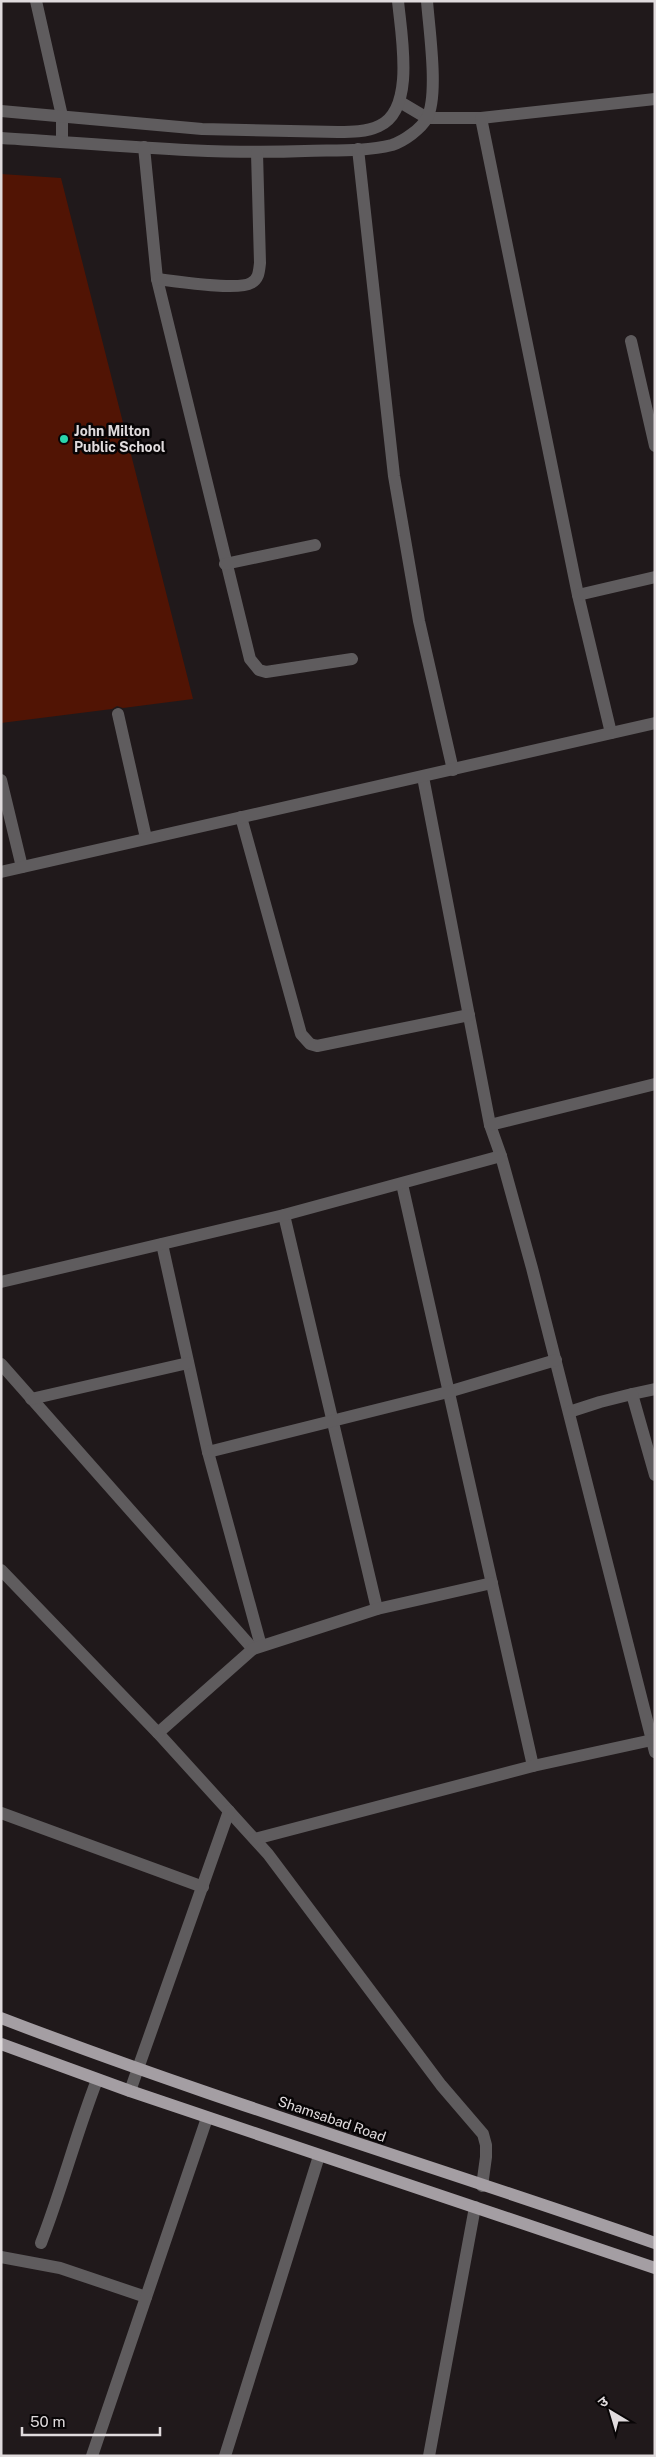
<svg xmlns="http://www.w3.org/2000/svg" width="656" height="2457" viewBox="0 0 656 2457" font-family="'Public Sans','Noto Sans Devanagari',sans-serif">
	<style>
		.building { fill: #511404 }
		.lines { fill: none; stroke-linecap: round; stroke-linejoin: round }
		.minor { stroke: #5f5c5e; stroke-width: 12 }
		.major { stroke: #a49ea3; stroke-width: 12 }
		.poi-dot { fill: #2bd5ac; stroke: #080506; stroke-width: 2 }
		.labels { text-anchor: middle; stroke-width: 5; stroke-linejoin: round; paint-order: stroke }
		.poi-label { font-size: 14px; font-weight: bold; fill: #e0dbdd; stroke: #080506; text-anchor: start }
		.street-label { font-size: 14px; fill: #e0dbdd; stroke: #080506 }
	</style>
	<rect width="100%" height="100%" fill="#20191b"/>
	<!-- building -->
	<path class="building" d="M1,174L61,178L193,699L123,708L117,706L112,709L1,723Z"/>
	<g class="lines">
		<!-- minor -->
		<g class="minor">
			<path d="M36,1L62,116V142"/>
			<path d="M400,102L427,118H481L655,99"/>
			<path d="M1,111L202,129L338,132C351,132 366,132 379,126C416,110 401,34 398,1"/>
			<path d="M481,118L578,595L611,733"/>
			<path d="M1,138C102,144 204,155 305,151C333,150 364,152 392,145C404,141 421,129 427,118C439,95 429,29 427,1"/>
			<path d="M144,147L157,279L250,659L259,670L266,672L352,659"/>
			<path d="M358,149L394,476L419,621L453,770"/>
			<path d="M157,279C175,281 238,291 251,283C259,279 259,271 260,263L257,153"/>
			<path d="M631,341L655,446"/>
			<path d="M225,564L315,545"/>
			<path d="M578,595L655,577"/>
			<path d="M118,714L146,838"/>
			<path d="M423,777L490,1125L501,1156L532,1268L655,1752"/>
			<path d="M1,780L22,867"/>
			<path d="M241,817L301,1034L310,1044L317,1046L469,1015"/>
			<path d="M1,872L655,723"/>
			<path d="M490,1125L655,1084"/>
			<path d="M402,1184L533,1766"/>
			<path d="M284,1215L377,1609"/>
			<path d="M162,1244L208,1452L261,1646"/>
			<path d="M1,1282L284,1215L501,1156"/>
			<path d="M1,1364L253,1649"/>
			<path d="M632,1394L655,1389"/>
			<path d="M31,1399L188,1363"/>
			<path d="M569,1412L600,1402L632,1394L655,1475"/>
			<path d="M208,1452L448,1392L556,1360"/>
			<path d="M1,1570L158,1733L268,1854L441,2085L483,2134L486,2145V2157L482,2186"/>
			<path d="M158,1733L253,1649L377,1609L492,1583"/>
			<path d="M1,1813L203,1887"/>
			<path d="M255,1839L533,1766L652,1740"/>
			<path d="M130,2091L229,1811"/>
			<path d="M41,2243C62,2189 76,2134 97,2080"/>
			<path d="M1,2257L60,2268L146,2297"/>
			<path d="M92,2456L207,2118"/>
			<path d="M225,2456L319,2156"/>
			<path d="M429,2456L475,2207"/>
		</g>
		<!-- major -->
		<g class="major">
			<path d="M1,2018C217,2101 437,2167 655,2243"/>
			<path d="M1,2044L130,2091L655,2268"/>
		</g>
	</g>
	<!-- markers -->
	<circle class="poi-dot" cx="64" cy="439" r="5"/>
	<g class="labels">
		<!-- poi labels -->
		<g class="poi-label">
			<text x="74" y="436">John Milton<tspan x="74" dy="16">Public School</tspan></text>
		</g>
		<!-- street labels -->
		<g class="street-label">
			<text transform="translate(332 2119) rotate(19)" y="5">Shamsabad Road</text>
		</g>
	</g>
	<!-- border -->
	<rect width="656" height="2457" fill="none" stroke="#e0dbdd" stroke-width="5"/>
	<!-- north arrow -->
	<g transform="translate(611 2412) rotate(322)" stroke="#080506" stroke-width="4" paint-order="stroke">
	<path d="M0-4L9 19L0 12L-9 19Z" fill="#e0dbdd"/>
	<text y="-8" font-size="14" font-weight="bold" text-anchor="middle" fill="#e0dbdd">उ</text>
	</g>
	<!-- scale -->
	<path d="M22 2427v8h138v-8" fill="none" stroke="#e0dbdd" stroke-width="2.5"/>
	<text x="30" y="2427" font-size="15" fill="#e0dbdd" stroke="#080506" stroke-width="4" paint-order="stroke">50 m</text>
</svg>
